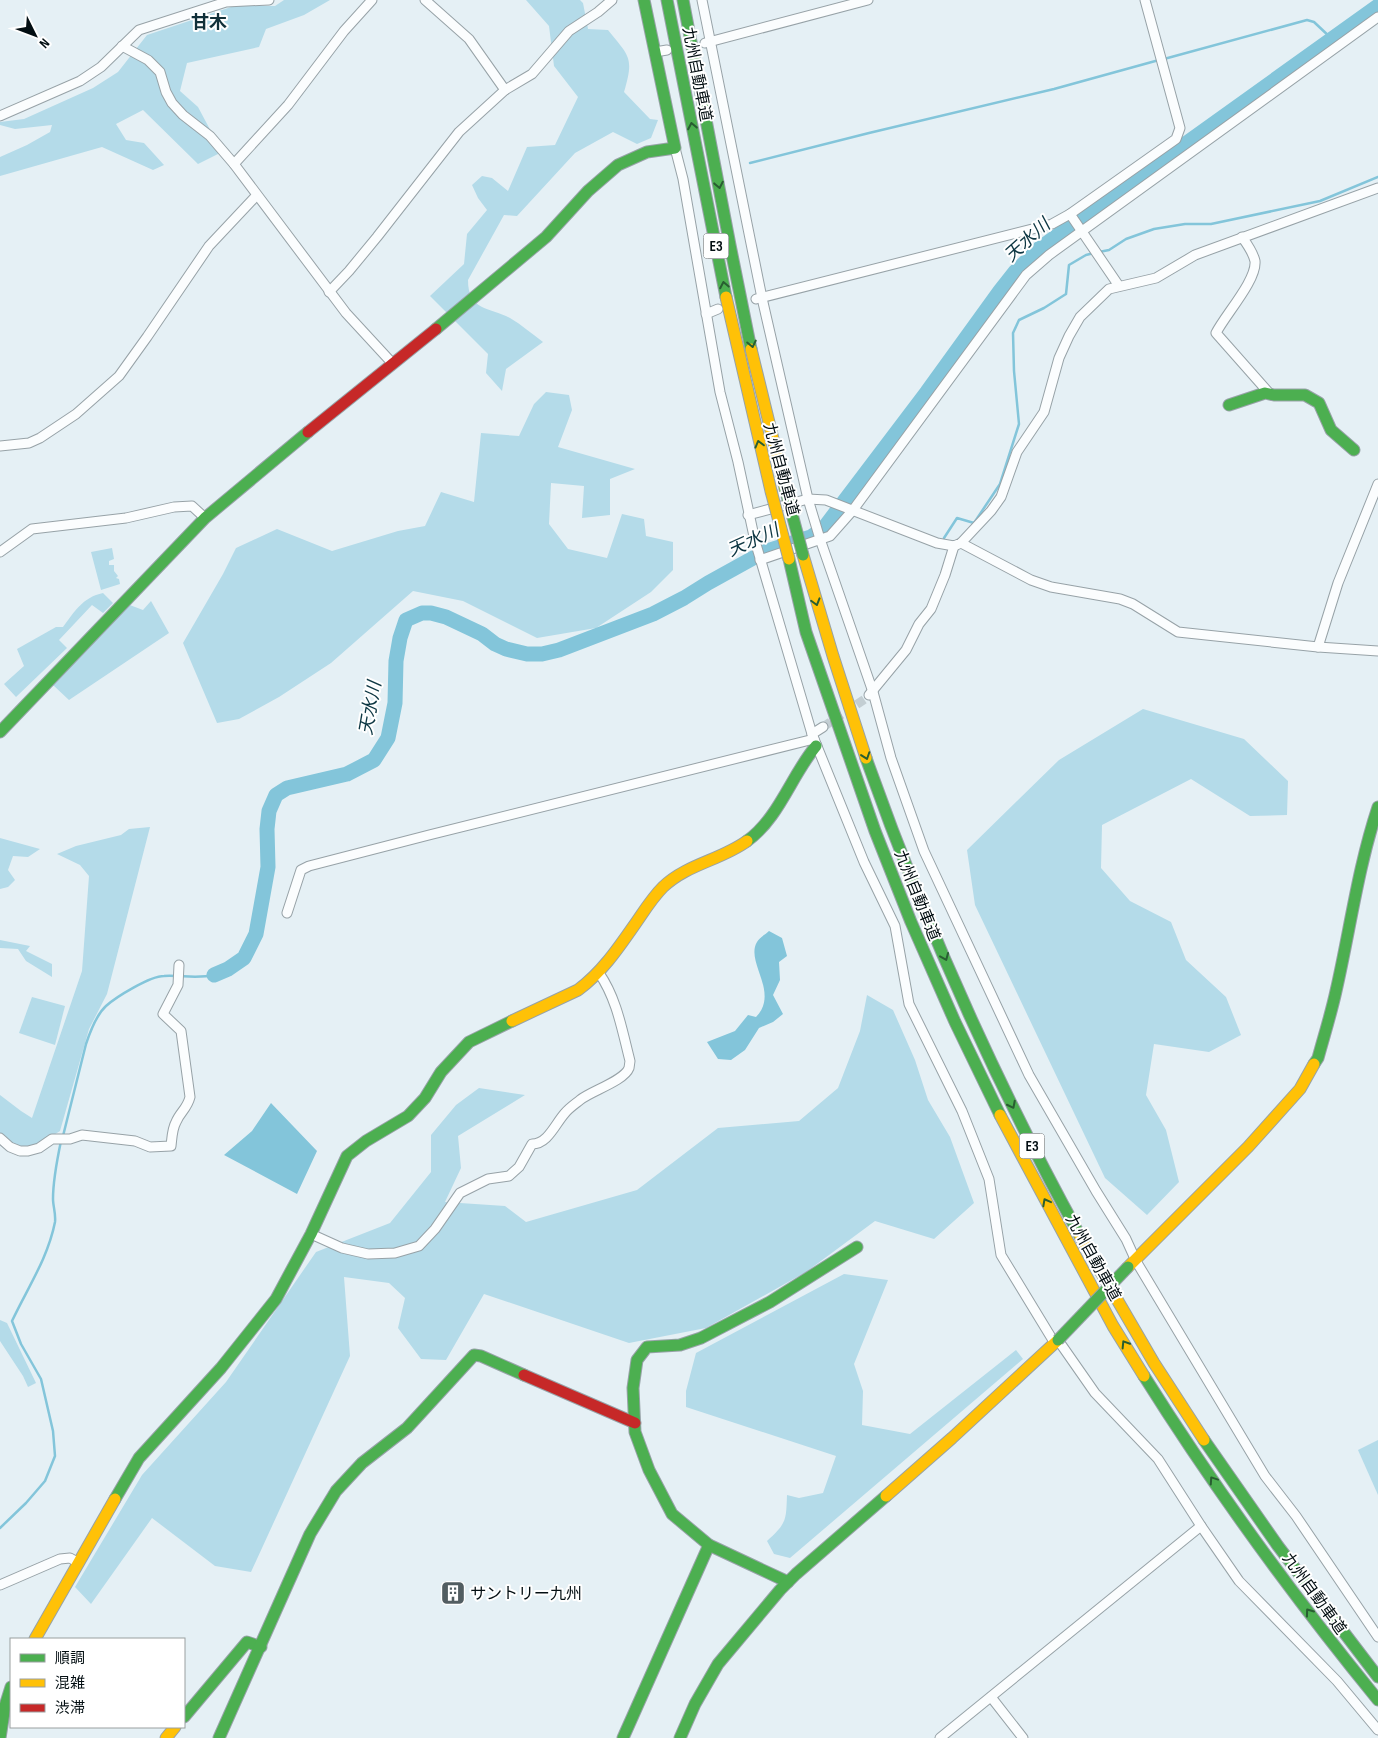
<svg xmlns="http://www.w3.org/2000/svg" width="1378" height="1738" viewBox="0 0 1378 1738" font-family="'Sofia Sans Condensed','Noto Sans JP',sans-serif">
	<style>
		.green { fill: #b4dbe9 }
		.water { fill: #83c5da }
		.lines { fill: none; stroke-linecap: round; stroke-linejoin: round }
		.stream { stroke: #83c5da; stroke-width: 2.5 }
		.river { stroke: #83c5da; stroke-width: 15 }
		.street-tunnel { stroke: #c3ced3; stroke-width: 9; stroke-dasharray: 9 4.5; stroke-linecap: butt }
		.street-casing { stroke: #97a2a7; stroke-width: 11 }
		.fast-casing { stroke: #97a2a7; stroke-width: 13 }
		.slow-casing { stroke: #97a2a7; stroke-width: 13 }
		.jam-casing { stroke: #97a2a7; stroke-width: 13 }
		.street { stroke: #fbfdfe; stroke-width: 9 }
		.fast { stroke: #4caf50; stroke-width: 11 }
		.slow { stroke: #ffc107; stroke-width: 11 }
		.jam { stroke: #c62828; stroke-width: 11 }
		.fast-bridge-casing { stroke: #97a2a7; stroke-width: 13; stroke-linecap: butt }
		.slow-bridge-casing { stroke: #97a2a7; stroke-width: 13; stroke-linecap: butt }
		.fast-bridge { stroke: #4caf50; stroke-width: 11 }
		.slow-bridge { stroke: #ffc107; stroke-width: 11 }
		.oneway { stroke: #285e31 }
		.labels { text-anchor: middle; stroke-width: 4; stroke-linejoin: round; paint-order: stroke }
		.shield { fill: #fff; stroke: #4f5659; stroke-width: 1 }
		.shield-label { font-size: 15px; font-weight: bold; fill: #030e12 }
		.street-label { font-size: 16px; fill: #030e12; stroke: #fff }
		.poi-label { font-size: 16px; fill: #030e12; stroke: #fff; text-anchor: start }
		.neighbourhood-label { font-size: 18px; font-weight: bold; fill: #113039; stroke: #fff }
		.water-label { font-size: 18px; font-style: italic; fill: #0c3642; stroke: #fff }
	</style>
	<rect width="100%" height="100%" fill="#e5f0f5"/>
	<!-- green -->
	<g class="green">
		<path d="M284,0H330L304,15L266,29L259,47L187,63L180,91L198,107L222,152L198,164L143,110L116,124L126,140L144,143L164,165L153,170L102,147L0,176V157L27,145L50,132L52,125L15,129L0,125V122L24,119L93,88L118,72L147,35L234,6H275Z"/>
		<path d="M526,0H580L583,3L588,29L608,30C630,57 634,58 624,92L650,119L658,120L651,138L637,144L613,132L575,153L517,216L504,215L468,280C468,311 489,307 510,318C522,325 532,334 543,342L506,369L502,391L486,373L488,354L430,296L464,264L467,234L487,210L478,198L472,185L482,176L492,178L508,191L527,147L555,145L578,97L554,66L549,26Z"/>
		<path d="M546,392L569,395L572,410L558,447L635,469L610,479V515L582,518L584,486L551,483L549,524L568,549L607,558L622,514L644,519L646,536L673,542V570L651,592L596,628L537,638L463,601L413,591L331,663L279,697L239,719L217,723L183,643L223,574L236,548L277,529L332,551L398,531L425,526L441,492L474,502L481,433L519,436L534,404Z"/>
		<path d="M112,548L114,559L109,561V565H114V571L118,576L116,578L119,579L120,584L101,590L91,552Z"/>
		<path d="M103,593L113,603L103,613L92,605L59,640L67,648L16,697L4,684L24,666L17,649L56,627H63C74,612 83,597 103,593Z"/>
		<path d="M151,601L169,633L69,700L53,685L127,604L143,610Z"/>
		<path d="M1143,709L1244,739L1288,781L1287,815L1250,816L1191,779L1102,825L1101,868L1130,901L1171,922L1186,960L1226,997L1241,1035L1209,1052L1154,1044L1146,1095L1166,1130L1179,1182L1147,1215L1105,1178L975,905L967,850L1059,760Z"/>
		<path d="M150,827L107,994L89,1029L60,1131L31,1149L11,1145L0,1135V1095L21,1111L32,1118L82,971L89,876L80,865L57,854L76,846L121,835L129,829Z"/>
		<path d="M0,838L40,849L28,857L13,856L8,870L15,880L8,887L0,889Z"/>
		<path d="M0,940L30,946L26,951L52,964V977L26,961L18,949L0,948Z"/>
		<path d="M867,995L893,1010L915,1060L928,1100L950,1137L974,1203L934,1239L875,1221L806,1272L706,1328L629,1343L484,1294L446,1360L421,1359L398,1328L405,1298L389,1283L344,1277L350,1356L251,1572L215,1566L152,1518L91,1604L75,1587L142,1475L226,1382L316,1252L390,1223L431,1172V1135L456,1105L479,1088L525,1095L458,1136L461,1168L445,1202L505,1206L526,1222L637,1190L718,1128L799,1121L838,1088L860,1031Z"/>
		<path d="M32,997L65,1006L55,1045L19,1033Z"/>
		<path d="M844,1274L888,1280L854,1364L863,1391L862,1425L910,1434L1016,1350L1023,1359L790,1558L774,1554L767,1541C787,1523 786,1520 787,1495L799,1498L823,1493L836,1456L686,1407V1391L696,1353Z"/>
		<path d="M0,1320L7,1323L36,1383L28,1387L23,1376L0,1341Z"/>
		<path d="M1378,1440V1495L1358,1450Z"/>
	</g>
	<!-- water -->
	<g class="water">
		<path d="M769,931L782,938L787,956L779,962L780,980L773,995L783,1014L773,1022L759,1028L745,1050L731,1060L718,1059L707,1042L735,1031L748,1015L756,1017C780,992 745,962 757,942C759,938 766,934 769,931Z"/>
		<path d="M271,1103L317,1151L297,1194L224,1155L252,1131Z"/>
	</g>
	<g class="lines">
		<!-- stream -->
		<g class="stream">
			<path d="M1164,59L1307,20L1314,22L1331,38"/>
			<path d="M750,163L869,133L1054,89L1159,60"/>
			<path d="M1099,252L1109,250L1126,239L1154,229L1185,224H1211L1320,201L1378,177"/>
			<path d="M944,538L957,518L974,523L1000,484L1019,424L1014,371L1013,333L1019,320L1044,308L1066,294L1069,265L1086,255L1094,253"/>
			<path d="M63,1136L86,1044C90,1032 96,1015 106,1006C116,997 150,976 164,976C181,975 197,979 214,975"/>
			<path d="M0,1528L26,1503L45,1481L55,1456L53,1431L41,1379L21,1344L12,1321C27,1289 48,1258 55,1222C56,1214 53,1206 53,1199C53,1179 57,1160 61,1141"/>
		</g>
		<!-- river -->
		<path class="river" d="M214,975L228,969L244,958L256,934L268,867L267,829L269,811L276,795L287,788L347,774L374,760L388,738L395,703L396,661L400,638L406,620L422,613H431L446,617L482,634L495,644L506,649L527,654H542L559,650L653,614L684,598L708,583L764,552L811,537L824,528L927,392L1000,291L1015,272L1040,248L1378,6"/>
		<!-- street-tunnel -->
		<path class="street-tunnel" d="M823,727L868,697"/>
		<defs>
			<g id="street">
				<path d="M425,0L469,39L505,90"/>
				<path d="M702,0L762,298L808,499L820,539L873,692L891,758L924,851L1029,1075L1096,1191L1126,1239L1136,1261L1265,1476L1296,1516L1378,1637"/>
				<path d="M705,43L868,0"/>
				<path d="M122,46L148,60L160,72L166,92L172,103L183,115L210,136L234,164L346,313L393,364"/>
				<path d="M655,52L667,50"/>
				<path d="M0,116L80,81L101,67L139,30L226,2L269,0"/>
				<path d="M675,148L683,179L720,392L738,462L755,541L812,734L864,862L895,926L909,1004L962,1111L989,1179L1001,1255L1054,1342"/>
				<path d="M234,164L288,105L344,31L372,0"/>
				<path d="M1070,214L1119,286"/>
				<path d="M1242,237C1247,244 1253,252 1255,261C1257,280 1225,315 1216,333L1269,393"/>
				<path d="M329,292L349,271L377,237L459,132L505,90L532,74L569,31L598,12L612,0"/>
				<path d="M756,299L1052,224L1070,214L1176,139L1180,128L1145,0"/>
				<path d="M706,314L718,309"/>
				<path d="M0,446L29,443L40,438L76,414L119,376L147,337L209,246L256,196"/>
				<path d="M748,515L808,499L826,500L937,543L954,546L961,543L991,511L1001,497L1017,452L1044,412L1059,358L1069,336L1080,317L1109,289L1156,278L1195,255L1378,188"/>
				<path d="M961,543L1031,580L1051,587L1120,599L1133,604L1178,632L1318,647L1378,651"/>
				<path d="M0,552L32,529L126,518L174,507L192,506L205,518"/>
				<path d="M760,560L830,536L853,510L1026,275L1049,255L1378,17"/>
				<path d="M1318,647L1338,583L1378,484"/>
				<path d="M869,695L906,650L919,624L931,609L945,575L954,546"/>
				<path d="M812,734L823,727"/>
				<path d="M287,913L301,870L309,866L429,835L814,739"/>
				<path d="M0,1138L10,1147L20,1151H28L39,1148L52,1139H70L82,1135L135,1141L150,1147L171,1146C172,1138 172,1129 176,1122C180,1112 187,1109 190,1097L181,1031L163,1014L178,985L179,965"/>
				<path d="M311,1234L342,1248L368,1254L395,1253L419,1246L435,1229L460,1193L488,1179L509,1176L519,1167L532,1144C548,1144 555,1124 565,1113C569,1108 575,1104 580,1100C591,1091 624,1081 629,1068C629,1068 630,1061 630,1061C622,1030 617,999 599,973"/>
				<path d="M1058,1340L1095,1393L1158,1459L1201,1526L1239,1581L1337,1681L1378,1730"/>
				<path d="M0,1585L60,1559L70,1558L79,1563"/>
				<path d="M991,1697L1023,1738"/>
				<path d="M940,1738L1201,1526"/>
			</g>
			<g id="fast">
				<path d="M667,0L726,297"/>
				<path d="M683,0L730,245L751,349"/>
				<path d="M436,329L546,237L588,191L618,165L647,152L675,148L644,0"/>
				<path d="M1229,405L1265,393L1274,395H1305L1319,403L1331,430L1354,450"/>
				<path d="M789,559L806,632L875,831L911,922L955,1022L1000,1115"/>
				<path d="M0,732L205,518L308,432"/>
				<path d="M866,758C924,922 996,1083 1080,1236"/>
				<path d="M747,841C779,818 791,776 816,746"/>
				<path d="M1314,1064L1318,1058C1324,1036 1331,1014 1336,991C1350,930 1358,867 1378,807"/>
				<path d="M1144,1376C1215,1489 1294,1597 1378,1700"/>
				<path d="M1204,1440L1278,1546L1378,1677"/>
				<path d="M115,1499L139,1458L221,1368L276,1299L311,1234L347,1156L366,1141L408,1116L425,1098L441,1072L469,1042L512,1021"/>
				<path d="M788,1582L709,1545L672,1514L649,1470L635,1432L633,1388L637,1360L647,1347L680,1345L701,1338L770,1302L857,1247"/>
				<path d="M184,1717L247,1642L261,1647"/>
				<path d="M0,1738L5,1706L11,1687"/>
				<path d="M219,1738L310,1534L336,1491L362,1463L407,1428L474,1355L481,1356L524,1375"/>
				<path d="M623,1738L709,1545"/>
				<path d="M680,1738L695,1704L718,1664L780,1590L796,1574L886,1496"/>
			</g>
			<g id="slow">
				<path d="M726,297L771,491"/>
				<path d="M751,349L785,488"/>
				<path d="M803,555L833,656L866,758"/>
				<path d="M512,1021L578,990C601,973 617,950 633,927C643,913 651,899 663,887C687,864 721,860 747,841"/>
				<path d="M1000,1115L1113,1326L1144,1376"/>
				<path d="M1080,1236L1154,1363L1204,1440"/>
				<path d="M1128,1267L1248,1147L1300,1089L1314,1064"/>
				<path d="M886,1496L952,1438L1058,1340"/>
				<path d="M35,1639L115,1499"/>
				<path d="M166,1738L175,1727"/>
			</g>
			<g id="jam">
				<path d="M308,432L436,329"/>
				<path d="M524,1375L635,1423"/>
			</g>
		</defs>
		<!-- street casing -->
		<use href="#street" class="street-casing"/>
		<!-- fast casing -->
		<use href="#fast" class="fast-casing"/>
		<!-- slow casing -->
		<use href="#slow" class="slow-casing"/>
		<!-- jam casing -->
		<use href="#jam" class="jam-casing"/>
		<!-- street -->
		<use href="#street" class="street"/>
		<!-- fast -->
		<use href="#fast" class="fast"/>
		<!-- slow -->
		<use href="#slow" class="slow"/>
		<!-- jam -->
		<use href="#jam" class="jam"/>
		<defs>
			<g id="fast-bridge">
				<path d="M785,488L803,555"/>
				<path d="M1058,1340L1128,1267"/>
			</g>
			<path id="slow-bridge" d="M771,491L789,559"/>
		</defs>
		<!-- fast-bridge casing -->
		<use href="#fast-bridge" class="fast-bridge-casing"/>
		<!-- slow-bridge casing -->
		<use href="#slow-bridge" class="slow-bridge-casing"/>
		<!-- fast-bridge -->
		<use href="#fast-bridge" class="fast-bridge"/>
		<!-- slow-bridge -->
		<use href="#slow-bridge" class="slow-bridge"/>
	</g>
	<!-- one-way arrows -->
	<defs><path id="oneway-chevron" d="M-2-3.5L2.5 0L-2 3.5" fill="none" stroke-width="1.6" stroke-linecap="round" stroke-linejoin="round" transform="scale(1.25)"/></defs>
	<g class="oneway">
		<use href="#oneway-chevron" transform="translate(692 126) rotate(-101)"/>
		<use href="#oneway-chevron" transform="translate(719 185) rotate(79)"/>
		<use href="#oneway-chevron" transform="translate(724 285) rotate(-101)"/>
		<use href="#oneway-chevron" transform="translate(752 344) rotate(78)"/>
		<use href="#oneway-chevron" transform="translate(759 444) rotate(-105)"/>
		<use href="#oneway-chevron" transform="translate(816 602) rotate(74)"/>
		<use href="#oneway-chevron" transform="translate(866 756) rotate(71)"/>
		<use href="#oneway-chevron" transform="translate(945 957) rotate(67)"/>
		<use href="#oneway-chevron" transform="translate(1012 1105) rotate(63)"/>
		<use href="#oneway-chevron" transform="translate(1046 1202) rotate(-118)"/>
		<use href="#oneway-chevron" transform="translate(1125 1344) rotate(-122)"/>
		<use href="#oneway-chevron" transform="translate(1213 1480) rotate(-124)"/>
		<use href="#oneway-chevron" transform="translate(1309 1612) rotate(-126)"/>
	</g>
	<!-- icons -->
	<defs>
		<symbol id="building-square" viewBox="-11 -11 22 22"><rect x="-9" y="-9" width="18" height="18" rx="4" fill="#525d61" stroke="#fff"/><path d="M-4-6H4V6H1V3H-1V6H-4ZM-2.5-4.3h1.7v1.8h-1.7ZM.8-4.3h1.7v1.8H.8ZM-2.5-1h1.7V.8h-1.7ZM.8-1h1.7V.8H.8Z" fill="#fff"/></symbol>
	</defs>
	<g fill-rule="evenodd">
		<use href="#building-square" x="439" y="1579" width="28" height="28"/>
	</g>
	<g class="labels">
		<!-- shield labels -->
		<g class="shield">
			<rect x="703.5" y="233.5" width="25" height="25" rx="4"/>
			<rect x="1019.5" y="1133.5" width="25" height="25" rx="4"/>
		</g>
		<g class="shield-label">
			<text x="716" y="251">E3</text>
			<text x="1032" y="1151">E3</text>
		</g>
		<!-- street labels -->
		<g class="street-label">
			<text transform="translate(698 74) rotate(79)" y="6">九州自動車道</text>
			<text transform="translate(782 469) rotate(75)" y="6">九州自動車道</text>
			<text transform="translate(918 895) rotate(68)" y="6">九州自動車道</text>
			<text transform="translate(1094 1257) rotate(61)" y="6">九州自動車道</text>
			<text transform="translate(1315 1593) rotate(54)" y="6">九州自動車道</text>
		</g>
		<!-- poi labels -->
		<g class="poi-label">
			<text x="470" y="1599">サントリー九州</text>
		</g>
		<!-- neighbourhood labels -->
		<g class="neighbourhood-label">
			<text x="209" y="28">甘木</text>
		</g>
		<!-- water labels -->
		<g class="water-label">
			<text transform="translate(1027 240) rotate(-42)" y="6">天水川</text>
			<text transform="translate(753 540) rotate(-24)" y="6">天水川</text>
			<text transform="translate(370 708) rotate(-80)" y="6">天水川</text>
		</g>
	</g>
	<!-- legend -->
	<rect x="10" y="1638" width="175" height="90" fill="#ffffff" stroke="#9a9fa0"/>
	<rect x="20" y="1654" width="25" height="8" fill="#4caf50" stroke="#9a9fa0"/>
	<text x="55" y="1663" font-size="15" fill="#030e12">順調</text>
	<rect x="20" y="1679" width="25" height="8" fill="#ffc107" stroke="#9a9fa0"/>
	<text x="55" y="1688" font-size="15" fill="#030e12">混雑</text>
	<rect x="20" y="1704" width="25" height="8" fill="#c62828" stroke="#9a9fa0"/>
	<text x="55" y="1713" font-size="15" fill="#030e12">渋滞</text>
	<!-- north arrow -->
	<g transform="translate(35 35) rotate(132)" stroke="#ffffff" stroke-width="4" paint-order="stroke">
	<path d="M0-4L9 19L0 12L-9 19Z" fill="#030e12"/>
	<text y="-8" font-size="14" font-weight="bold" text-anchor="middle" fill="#030e12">N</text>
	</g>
</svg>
